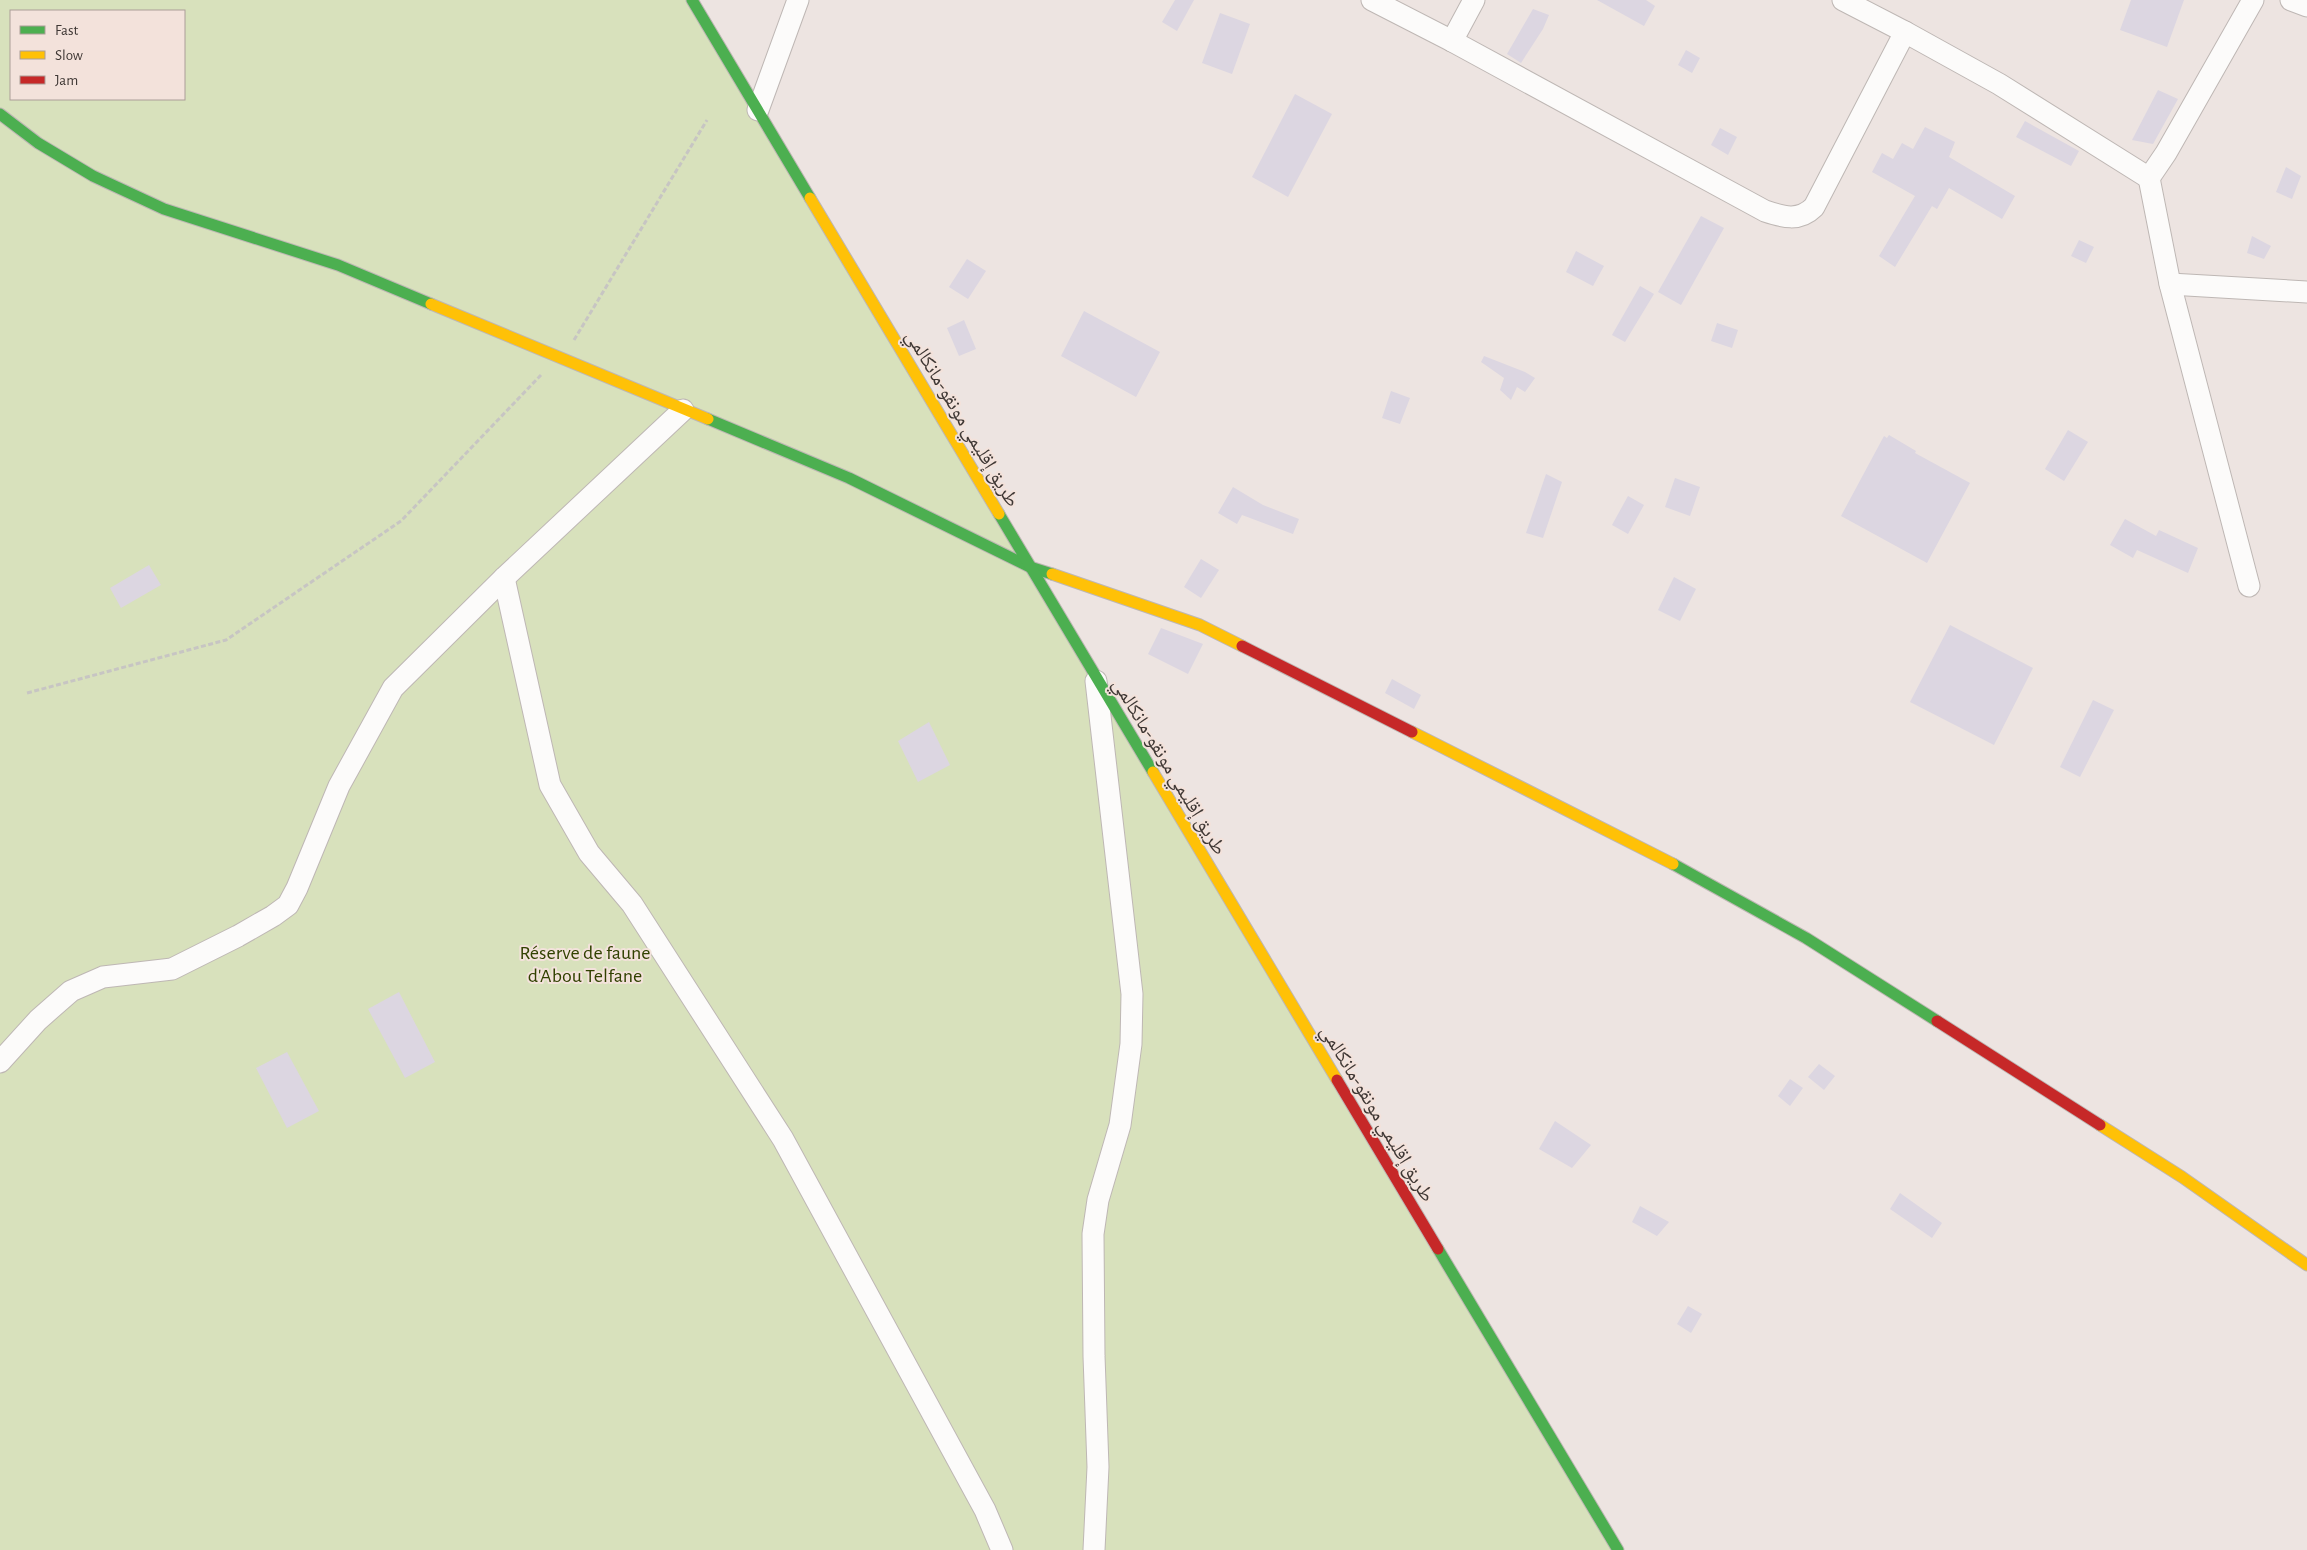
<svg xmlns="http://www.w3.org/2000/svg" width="2307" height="1550" viewBox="0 0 2307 1550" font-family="'Alegreya Sans','Noto Naskh Arabic',sans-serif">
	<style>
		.green { fill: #d8e1bc; fill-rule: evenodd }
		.building { fill: #dcd6e1 }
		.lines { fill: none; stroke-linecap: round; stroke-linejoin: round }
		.street-casing { stroke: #beb7b4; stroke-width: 23 }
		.fast-casing { stroke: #beb7b4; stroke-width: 13 }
		.slow-casing { stroke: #beb7b4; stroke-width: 13 }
		.jam-casing { stroke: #beb7b4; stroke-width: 13 }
		.path { stroke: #c7c5c3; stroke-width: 3; stroke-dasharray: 5 2.5; stroke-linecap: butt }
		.street { stroke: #fcfbfa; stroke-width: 21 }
		.fast { stroke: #4caf50; stroke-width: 11 }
		.slow { stroke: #ffc107; stroke-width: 11 }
		.jam { stroke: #c62828; stroke-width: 11 }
		.labels { text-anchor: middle; stroke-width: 4; stroke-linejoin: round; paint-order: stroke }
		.street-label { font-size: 20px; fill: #3e3734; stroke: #f3e2db }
		.park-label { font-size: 20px; fill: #314100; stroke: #f3e2db }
	</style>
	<rect width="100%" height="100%" fill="#ede4e1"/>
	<!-- green -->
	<path class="green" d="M0,0H692L1618,1550H0ZM11,11H184V99H11Z"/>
	<!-- building -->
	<g class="building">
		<path d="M1175,0H1194L1177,31L1162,22Z"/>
		<path d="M1597,0H1646L1655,6L1644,26Z"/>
		<path d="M2131,0H2184L2167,47L2120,30Z"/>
		<path d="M1533,9L1549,15L1543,29L1521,63L1507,54Z"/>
		<path d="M1220,13L1250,24L1232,74L1202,63Z"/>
		<path d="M1686,50L1700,58L1692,73L1678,65Z"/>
		<path d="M2158,90L2178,99L2153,144L2132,140Z"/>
		<path d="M1295,94L1332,114L1288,197L1252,177Z"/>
		<path d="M2025,121L2079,151L2071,166L2016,137Z"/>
		<path d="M1925,127L1955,142L1949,157L2015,196L2002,219L1949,188L1937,209L1932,206L1895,267L1879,256L1915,196L1872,172L1882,153L1893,159L1902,143L1913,149Z"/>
		<path d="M1720,128L1737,137L1728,155L1711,145Z"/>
		<path d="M2286,167L2301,176L2292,199L2276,192Z"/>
		<path d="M1701,216L1724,228L1681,305L1658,292Z"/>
		<path d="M2252,236L2271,246L2264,259L2247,253Z"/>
		<path d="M2079,240L2094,247L2086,263L2071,256Z"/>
		<path d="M1576,251L1604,266L1593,286L1566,272Z"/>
		<path d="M967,259L986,271L968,299L949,287Z"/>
		<path d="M1640,286L1654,294L1625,342L1612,335Z"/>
		<path d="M1084,311L1160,352L1136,397L1061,356Z"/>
		<path d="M964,320L976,349L959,356L947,328Z"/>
		<path d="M1717,323L1738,330L1732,348L1711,341Z"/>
		<path d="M1484,356L1525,372L1535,378L1525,392L1517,387L1511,400L1500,390L1504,378L1481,362Z"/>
		<path d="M1391,391L1410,398L1400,424L1382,418Z"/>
		<path d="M2068,430L2088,442L2064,481L2045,469Z"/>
		<path d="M1889,435L1916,451L1915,453L1970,483L1927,563L1841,516L1884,436L1887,438Z"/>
		<path d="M1546,474L1562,482L1543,538L1526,533Z"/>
		<path d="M1675,478L1700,487L1690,516L1665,507Z"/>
		<path d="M1233,487L1263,505L1299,519L1293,534L1242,515L1237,524L1218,513Z"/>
		<path d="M1628,496L1644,505L1628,534L1612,525Z"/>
		<path d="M2125,519L2156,536L2159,530L2198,548L2188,573L2137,550L2133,558L2110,545Z"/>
		<path d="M1201,559L1219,570L1201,598L1184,587Z"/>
		<path d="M149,565L161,585L121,608L110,588Z"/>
		<path d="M1674,577L1696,589L1680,621L1658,610Z"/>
		<path d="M1950,625L2033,668L1994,745L1910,702Z"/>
		<path d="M1161,628L1203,644L1188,674L1148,654Z"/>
		<path d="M1392,679L1421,695L1414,709L1385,693Z"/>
		<path d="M2093,700L2114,710L2080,777L2060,767Z"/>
		<path d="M929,722L950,765L918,782L898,741Z"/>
		<path d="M399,992L435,1062L405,1078L368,1009Z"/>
		<path d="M287,1052L319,1111L287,1128L256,1068Z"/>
		<path d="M1819,1064L1835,1076L1824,1090L1808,1077Z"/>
		<path d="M1790,1079L1803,1088L1790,1106L1778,1096Z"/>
		<path d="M1555,1121L1591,1145L1572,1168L1539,1149Z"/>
		<path d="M1900,1193L1942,1223L1932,1238L1890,1209Z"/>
		<path d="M1640,1206L1669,1222L1657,1236L1632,1222Z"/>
		<path d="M1688,1306L1702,1314L1691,1333L1677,1324Z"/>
	</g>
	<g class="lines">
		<defs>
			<g id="street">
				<path d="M1372,0L1452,41L1765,211C1783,217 1799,222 1814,207L1905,32"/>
				<path d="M1843,0L1905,32L1999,84L2149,178L2166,153L2253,0"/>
				<path d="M2291,0L2307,6"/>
				<path d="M1452,41L1474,0"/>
				<path d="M758,110L798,0"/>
				<path d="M2149,178L2170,284L2249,586"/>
				<path d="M2170,284L2307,292"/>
				<path d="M504,578L550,785L589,853L632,904L783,1139L985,1510L1002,1550"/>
				<path d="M0,1062L38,1020L71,991L103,977L172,969L238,936L273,916L288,905L297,888L339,786L393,688L504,578L683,410"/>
				<path d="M1094,1550L1098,1467L1094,1356L1093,1234L1098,1200L1120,1125L1131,1044L1132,994L1096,681"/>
			</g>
			<g id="fast">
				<path d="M692,0L810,198"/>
				<path d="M0,114L38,143L93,176L164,209L338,265L431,304"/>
				<path d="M708,419L849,478L1030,567L1052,574"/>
				<path d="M999,514L1153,772"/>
				<path d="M1673,864L1806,938L1937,1021"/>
				<path d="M1438,1249L1618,1550"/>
			</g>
			<g id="slow">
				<path d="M810,198L999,514"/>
				<path d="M431,304L708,419"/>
				<path d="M1052,574L1200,625L1242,646"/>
				<path d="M1412,732L1673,864"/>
				<path d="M1153,772L1337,1080"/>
				<path d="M2100,1125L2182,1177L2307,1265"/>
			</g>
			<g id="jam">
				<path d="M1242,646L1412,732"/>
				<path d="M1937,1021L2100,1125"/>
				<path d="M1337,1080L1438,1249"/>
			</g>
		</defs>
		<!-- street casing -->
		<use href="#street" class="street-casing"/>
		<!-- fast casing -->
		<use href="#fast" class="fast-casing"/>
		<!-- slow casing -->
		<use href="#slow" class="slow-casing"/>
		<!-- jam casing -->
		<use href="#jam" class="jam-casing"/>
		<!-- path -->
		<g class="path">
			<path d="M574,340L707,120"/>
			<path d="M27,693L226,640L401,521L541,375"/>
		</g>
		<!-- street -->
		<use href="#street" class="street"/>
		<!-- fast -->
		<use href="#fast" class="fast"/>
		<!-- slow -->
		<use href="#slow" class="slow"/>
		<!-- jam -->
		<use href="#jam" class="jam"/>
	</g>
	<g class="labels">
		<!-- street labels -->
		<g class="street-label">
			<text transform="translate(963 418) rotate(59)" y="7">طريق إقليمي مونقو-مانكالمي</text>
			<text transform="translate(1170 766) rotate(59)" y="7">طريق إقليمي مونقو-مانكالمي</text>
			<text transform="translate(1378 1113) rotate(59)" y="7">طريق إقليمي مونقو-مانكالمي</text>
		</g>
		<!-- park labels -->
		<g class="park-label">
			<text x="585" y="959">Réserve de faune<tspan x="585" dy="23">d'Abou Telfane</tspan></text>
		</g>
	</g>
	<!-- legend -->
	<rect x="10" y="10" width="175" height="90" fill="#f3e2db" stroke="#ab9e98"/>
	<rect x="20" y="26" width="25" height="8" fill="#4caf50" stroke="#ab9e98"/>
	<text x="55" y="35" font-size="15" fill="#3e3734">Fast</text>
	<rect x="20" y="51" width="25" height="8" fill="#ffc107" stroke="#ab9e98"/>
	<text x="55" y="60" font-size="15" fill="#3e3734">Slow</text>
	<rect x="20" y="76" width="25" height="8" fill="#c62828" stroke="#ab9e98"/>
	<text x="55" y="85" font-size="15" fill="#3e3734">Jam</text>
</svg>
